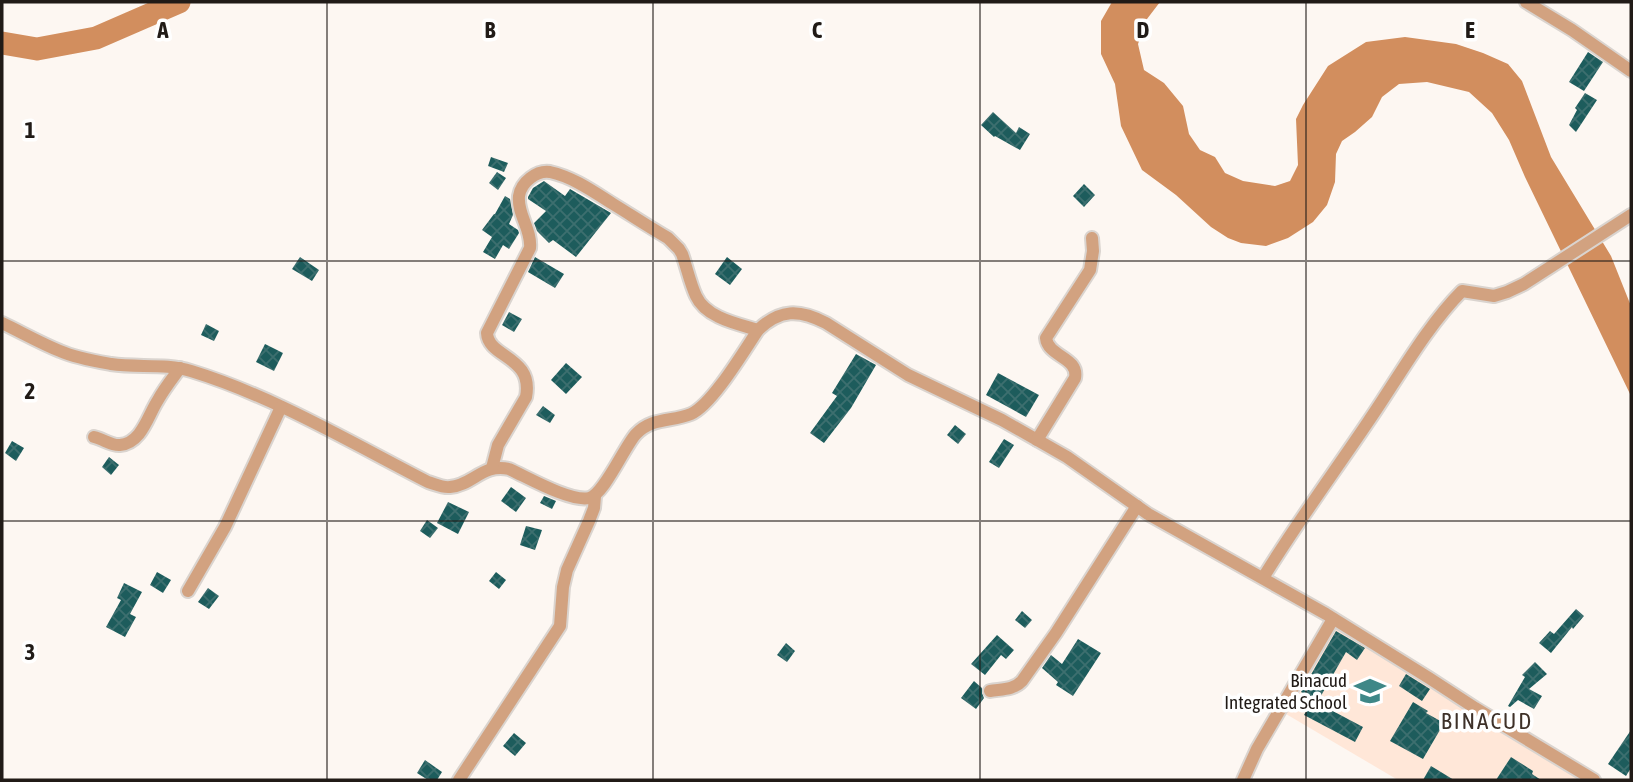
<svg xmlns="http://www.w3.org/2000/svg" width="1633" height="782" viewBox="0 0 1633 782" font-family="'Asap Condensed',sans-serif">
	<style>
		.built { fill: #ffe7d8 }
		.water { fill: #d28e5e }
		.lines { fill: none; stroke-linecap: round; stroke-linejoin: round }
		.river { stroke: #d28e5e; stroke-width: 23 }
		.building { fill: url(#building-cross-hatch) }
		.street-casing { stroke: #dad4cf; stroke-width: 16 }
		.street { stroke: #d2a280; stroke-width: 12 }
		.grid { fill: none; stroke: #211b17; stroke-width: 2; stroke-opacity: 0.55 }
		.labels { text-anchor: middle; stroke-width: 7; stroke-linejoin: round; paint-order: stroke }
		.poi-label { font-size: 19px; fill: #211b17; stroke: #fff; text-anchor: end }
		.quarter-label { font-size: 23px; letter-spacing: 2px; fill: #3e3129; stroke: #fff }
		.grid-label { font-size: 23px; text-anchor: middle; font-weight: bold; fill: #211b17; stroke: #fff; stroke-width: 7; stroke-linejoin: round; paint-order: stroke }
	</style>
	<defs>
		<pattern id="building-cross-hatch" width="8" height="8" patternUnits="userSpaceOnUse" patternTransform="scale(1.75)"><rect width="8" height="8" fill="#1d5c5c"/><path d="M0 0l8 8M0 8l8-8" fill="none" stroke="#3d6f6f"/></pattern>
	</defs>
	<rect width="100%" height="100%" fill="#fdf7f2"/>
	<!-- built -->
	<path class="built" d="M1335,623L1590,780H1398L1286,714Z"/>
	<!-- water -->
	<path class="water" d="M1112,2H1160L1147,19L1138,44L1144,70L1164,83L1183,106L1189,134L1200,150L1215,157L1225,173L1243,181L1275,186L1290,181L1298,165L1296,119L1303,105L1328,66L1366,42L1405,37L1456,44L1483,53L1508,64L1522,81L1551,157L1611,256L1631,306V396L1525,177L1509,140L1492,113L1469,92L1427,82L1399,84L1382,97L1372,117L1355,132L1342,141L1336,154L1335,182L1327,205L1313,222L1288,238L1266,246L1241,243L1228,238L1211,227L1176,195L1142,170L1121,126L1115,84L1101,54V21Z"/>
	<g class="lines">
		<!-- river -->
		<path class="river" d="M2,43L37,49L96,38L179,2"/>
	</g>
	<!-- building -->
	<g class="building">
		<path d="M1588,52L1603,62L1584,91L1569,82Z"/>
		<path d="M1585,93L1597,100L1576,132L1569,125L1577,110L1575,108Z"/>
		<path d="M993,112L1016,133L1019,127L1030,134L1020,150L995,136L994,137L981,125Z"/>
		<path d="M491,157L508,163L504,172L488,166Z"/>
		<path d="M497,172L506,178L498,190L489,183Z"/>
		<path d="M544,181L565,196L570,189L611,213L576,257L553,240L549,243L537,231L534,223L546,211L528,199V197L533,188Z"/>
		<path d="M1084,184L1095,195L1084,207L1073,196Z"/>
		<path d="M505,196L510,199L513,215L509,224L518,230L519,233L509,249L503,245L495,259L483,252L492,237L482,230L494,214H495Z"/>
		<path d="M300,257L319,270L312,281L292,269Z"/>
		<path d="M535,257L564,274L555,288L528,272Z"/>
		<path d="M727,257L742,269L730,285L715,274Z"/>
		<path d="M509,312L522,319L514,332L502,325Z"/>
		<path d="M206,324L219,331L214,341L201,335Z"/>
		<path d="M265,344L283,353L274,371L256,362Z"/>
		<path d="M856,354L876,365L851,408L824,443L810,433L837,396L832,393Z"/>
		<path d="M566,363L582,377L566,394L551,380Z"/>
		<path d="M998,373L1039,395L1026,417L986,395Z"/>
		<path d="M543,406L555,415L550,423L536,415Z"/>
		<path d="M955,425L966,434L958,444L947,435Z"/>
		<path d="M1004,439L1014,445L999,468L989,462Z"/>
		<path d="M12,441L24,448L16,461L5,453Z"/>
		<path d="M109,457L119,465L111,475L102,467Z"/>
		<path d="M511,487L526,498L516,512L501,501Z"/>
		<path d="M544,496L556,501L552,509L540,503Z"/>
		<path d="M448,502L469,512L458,534L437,523Z"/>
		<path d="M427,520L438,528L430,538L420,531Z"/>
		<path d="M526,526L542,530L535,550L520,545Z"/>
		<path d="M157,572L171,580L163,593L150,585Z"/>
		<path d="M496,572L506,580L499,589L489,581Z"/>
		<path d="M124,583L142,592L130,614L136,617L125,637L106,627L121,600L117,598Z"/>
		<path d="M208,588L219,596L209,609L198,602Z"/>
		<path d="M1576,609L1584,616L1573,629L1572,627L1551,653L1539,643L1550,631L1554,634Z"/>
		<path d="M1022,611L1032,620L1025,628L1015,620Z"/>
		<path d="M1336,631L1365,648L1357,660L1346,652L1318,701L1301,692Z"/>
		<path d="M997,635L1014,650L1006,659L1001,655L985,675L971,664Z"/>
		<path d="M1078,639L1101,653L1073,696L1056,685L1058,682L1042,668L1051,655L1062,664Z"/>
		<path d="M786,643L795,651L787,662L777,655Z"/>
		<path d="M1535,662L1547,674L1529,689L1542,696L1534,709L1518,700L1510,707L1508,706L1525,677L1522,675Z"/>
		<path d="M1406,674L1430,689L1422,701L1399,686Z"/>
		<path d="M974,681L982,688V693L984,698L976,709L961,698Z"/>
		<path d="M1312,700L1363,727L1355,742L1304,715Z"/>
		<path d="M1413,702L1428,711L1426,713L1444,723L1423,759L1390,741Z"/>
		<path d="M1631,730V768L1626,776L1608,764Z"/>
		<path d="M514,733L526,743L515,756L503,746Z"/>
		<path d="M1511,757L1533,771L1532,774L1541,780H1496Z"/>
		<path d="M425,760L442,772L437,780H428L417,773Z"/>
		<path d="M1431,766L1454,780H1423Z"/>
	</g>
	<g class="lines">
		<defs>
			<g id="street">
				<path d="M1526,2L1572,30L1631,71"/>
				<path d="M2,323C21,332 40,343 60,351C76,358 94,361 111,364C137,368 166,363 191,371C273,396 352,443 428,482C435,484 443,488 450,487C473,485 483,463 509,469C527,477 570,502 589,498C604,495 624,447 636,434C652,417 672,422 691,414C712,405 744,351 758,330C780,309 799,309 826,323L908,375L1002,420L1067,457L1148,514L1326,614L1429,678L1475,708L1594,780"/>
				<path d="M94,437C103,439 112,446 120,445C142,443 148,415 158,400C164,389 172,379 180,368"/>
				<path d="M1037,440L1075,378C1079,357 1048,357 1046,338L1090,270L1093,251L1092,238"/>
				<path d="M492,468L498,445L526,397C534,356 488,358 487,333L530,248C532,230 517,214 519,196C521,182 537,170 550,172C573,177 594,192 613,204C631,215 649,227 668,238L679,249L682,254C687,268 690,283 696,296C706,318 738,324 758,330"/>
				<path d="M1263,578C1296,524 1333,474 1368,422C1397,380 1426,327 1462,291L1494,296L1507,292L1524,284L1631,215"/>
				<path d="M188,591L225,527L281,407"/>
				<path d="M990,691C1001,689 1014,690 1022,681L1056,633L1137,506"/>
				<path d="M459,780L560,626L563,587L567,570L589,521L594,508L595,496"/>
				<path d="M1243,780L1257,749L1333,619"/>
			</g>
		</defs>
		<!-- street casing -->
		<use href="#street" class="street-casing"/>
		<!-- street -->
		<use href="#street" class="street"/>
	</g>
	<!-- grid -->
	<path class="grid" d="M327,2V780M653,2V780M980,2V780M1306,2V780M2,261H1631M2,521H1631"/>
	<!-- icons -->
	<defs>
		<symbol id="school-bare" viewBox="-9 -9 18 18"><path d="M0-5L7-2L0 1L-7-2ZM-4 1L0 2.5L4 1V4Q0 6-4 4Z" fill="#3e8787" stroke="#fff" stroke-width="2.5" paint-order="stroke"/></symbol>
	</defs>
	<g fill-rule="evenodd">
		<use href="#school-bare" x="1348" y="669" width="44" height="44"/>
	</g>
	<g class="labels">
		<!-- poi labels -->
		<g class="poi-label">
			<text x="1347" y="687">Binacud<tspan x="1347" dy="22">Integrated School</tspan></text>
		</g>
		<!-- quarter labels -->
		<g class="quarter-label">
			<text x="1487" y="729">BINACUD</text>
		</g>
	</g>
	<g class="grid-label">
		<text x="163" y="38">A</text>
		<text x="490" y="38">B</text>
		<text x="817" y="38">C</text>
		<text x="1143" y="38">D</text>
		<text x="1470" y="38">E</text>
		<text x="30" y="138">1</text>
		<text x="30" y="399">2</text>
		<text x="30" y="660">3</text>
	</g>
	<!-- border -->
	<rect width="1633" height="782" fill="none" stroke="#211b17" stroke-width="7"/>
</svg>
